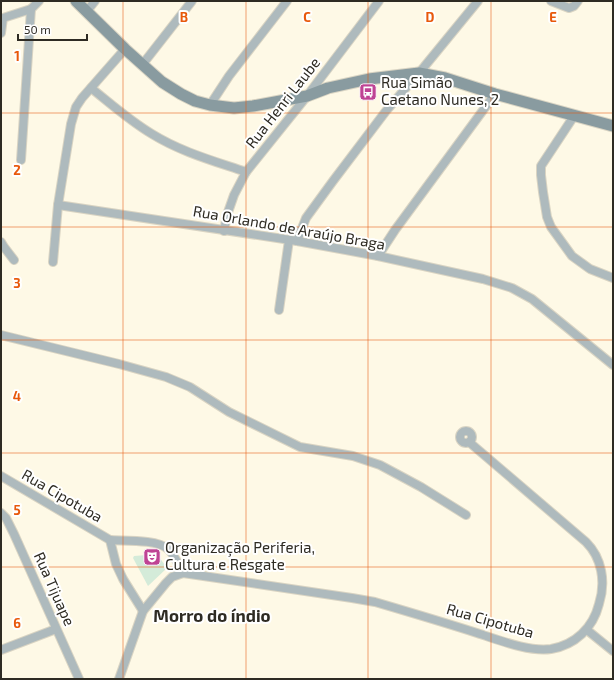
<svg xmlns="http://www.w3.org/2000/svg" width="614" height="680" viewBox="0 0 614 680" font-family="'Exo 2',sans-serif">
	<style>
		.green { fill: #d4ebd9 }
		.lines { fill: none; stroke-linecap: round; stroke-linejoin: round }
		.minor-casing { stroke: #d9d4c3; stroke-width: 10 }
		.secondary-casing { stroke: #d9d4c3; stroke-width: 13 }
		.minor { stroke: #aebabd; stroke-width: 8 }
		.secondary { stroke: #899ba0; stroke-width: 11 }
		.grid { fill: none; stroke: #e8590c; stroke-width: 1; stroke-opacity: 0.55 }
		.labels { text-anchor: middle; stroke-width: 4; stroke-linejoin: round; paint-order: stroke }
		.poi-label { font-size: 15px; fill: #2e2b23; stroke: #fff; text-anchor: start }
		.street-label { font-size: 15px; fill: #2e2b23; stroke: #fff }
		.quarter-label { font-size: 17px; font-weight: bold; fill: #2e2b23; stroke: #fff }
		.grid-label { font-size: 13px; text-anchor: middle; font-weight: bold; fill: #e8590c; stroke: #fff; stroke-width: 4; stroke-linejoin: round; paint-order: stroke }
	</style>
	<rect width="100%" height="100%" fill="#fef9e6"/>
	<!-- green -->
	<path class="green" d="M147,555L159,557L167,568L148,586L133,558L134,556Z"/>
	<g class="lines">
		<defs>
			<g id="minor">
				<path d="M551,1L569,8L574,6L578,1"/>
				<path d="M87,11L95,1"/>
				<path d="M1,33L3,18L31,9"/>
				<path d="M142,65L192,1"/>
				<path d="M91,88C111,104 130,121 152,134C181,152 214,161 246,172"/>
				<path d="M210,105L229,76L287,1"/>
				<path d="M574,116L541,166V175L543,192L547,217L551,227L572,256L590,269L613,278"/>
				<path d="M21,160L31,9L39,1"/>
				<path d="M58,205L297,241L378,256L483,279L512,288L532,299L613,365"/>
				<path d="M224,231L227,215L234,195L246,172L307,96L379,1"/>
				<path d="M297,241L306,218L333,181L386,111L424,67L478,1"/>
				<path d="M1,242L4,247L14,260"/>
				<path d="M378,256L395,230L495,94"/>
				<path d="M53,262L58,205L71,124L76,107L82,98L125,49"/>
				<path d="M279,310L289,240"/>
				<path d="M1,335L119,364L166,377L190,387L229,412L300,447L353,456L380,465L421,487L466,515"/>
				<circle cx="466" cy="437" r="6"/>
				<path d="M1,476L110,540L116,564L123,579L143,611"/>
				<path d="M1,513L6,518L14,534L79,679"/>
				<path d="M110,540C124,541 157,539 168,549C175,555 178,565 183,573"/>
				<path d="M587,630L613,651"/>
				<path d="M1,650L56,629"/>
				<path d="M119,679L143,611L166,583L172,577L183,573L352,598L375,602C409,612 443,622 477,633C499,640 528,652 551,649C575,645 593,628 599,604C606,582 602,558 586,542L469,442"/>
			</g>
			<path id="secondary" d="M76,1L125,49L162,82L181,94L195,101L210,105L234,108L253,106L307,96L328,88L369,79L419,73L445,78L495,94L613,126"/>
		</defs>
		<!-- minor casing -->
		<use href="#minor" class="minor-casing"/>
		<!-- secondary casing -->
		<use href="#secondary" class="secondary-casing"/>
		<!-- minor -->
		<use href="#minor" class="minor"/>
		<!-- secondary -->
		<use href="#secondary" class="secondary"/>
	</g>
	<!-- grid -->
	<path class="grid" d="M123,1V679M246,1V679M368,1V679M491,1V679M1,113H613M1,227H613M1,340H613M1,453H613M1,567H613"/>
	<!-- icons -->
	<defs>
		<symbol id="bus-square" viewBox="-11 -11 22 22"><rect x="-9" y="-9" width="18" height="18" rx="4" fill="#bf4394" stroke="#fff"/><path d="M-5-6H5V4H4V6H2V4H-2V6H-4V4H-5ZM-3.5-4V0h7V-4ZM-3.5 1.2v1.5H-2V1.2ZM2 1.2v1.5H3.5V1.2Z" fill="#fff"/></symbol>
		<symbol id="theatre-square" viewBox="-11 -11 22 22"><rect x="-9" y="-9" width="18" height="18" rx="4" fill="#bf4394" stroke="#fff"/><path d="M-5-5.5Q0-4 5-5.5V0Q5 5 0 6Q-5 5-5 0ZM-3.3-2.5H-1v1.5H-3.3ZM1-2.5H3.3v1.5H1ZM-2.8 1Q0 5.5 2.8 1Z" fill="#fff"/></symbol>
	</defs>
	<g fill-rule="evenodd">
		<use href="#bus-square" x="358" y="82" width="20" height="20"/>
		<use href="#theatre-square" x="142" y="547" width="20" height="20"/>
	</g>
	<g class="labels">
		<!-- poi labels -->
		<g class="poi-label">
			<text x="381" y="88">Rua Simão<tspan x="381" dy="17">Caetano Nunes, 2</tspan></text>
			<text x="165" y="553">Organização Periferia,<tspan x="165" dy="17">Cultura e Resgate</tspan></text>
		</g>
		<!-- street labels -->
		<g class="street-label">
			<text transform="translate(283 103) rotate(-52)" y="5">Rua Henri Laube</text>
			<text transform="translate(289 228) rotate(10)" y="5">Rua Orlando de Araújo Braga</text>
			<text transform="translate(62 496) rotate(30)" y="5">Rua Cipotuba</text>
			<text transform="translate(54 589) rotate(66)" y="5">Rua Tijuape</text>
			<text transform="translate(490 621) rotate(16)" y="5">Rua Cipotuba</text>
		</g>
		<!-- quarter labels -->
		<g class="quarter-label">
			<text x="212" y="622">Morro do índio</text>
		</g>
	</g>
	<g class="grid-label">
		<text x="184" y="22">B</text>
		<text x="307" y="22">C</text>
		<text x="430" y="22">D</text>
		<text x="553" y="22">E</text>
		<text x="17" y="61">1</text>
		<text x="17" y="175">2</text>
		<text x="17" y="288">3</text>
		<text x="17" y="401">4</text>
		<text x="17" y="515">5</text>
		<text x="17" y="628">6</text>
	</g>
	<!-- border -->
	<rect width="614" height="680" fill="none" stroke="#2e2b23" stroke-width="4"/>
	<!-- scale -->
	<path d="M18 34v6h69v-6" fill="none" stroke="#2e2b23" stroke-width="2"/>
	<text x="24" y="34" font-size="12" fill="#2e2b23" stroke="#ffffff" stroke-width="3" paint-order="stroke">50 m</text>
</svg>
